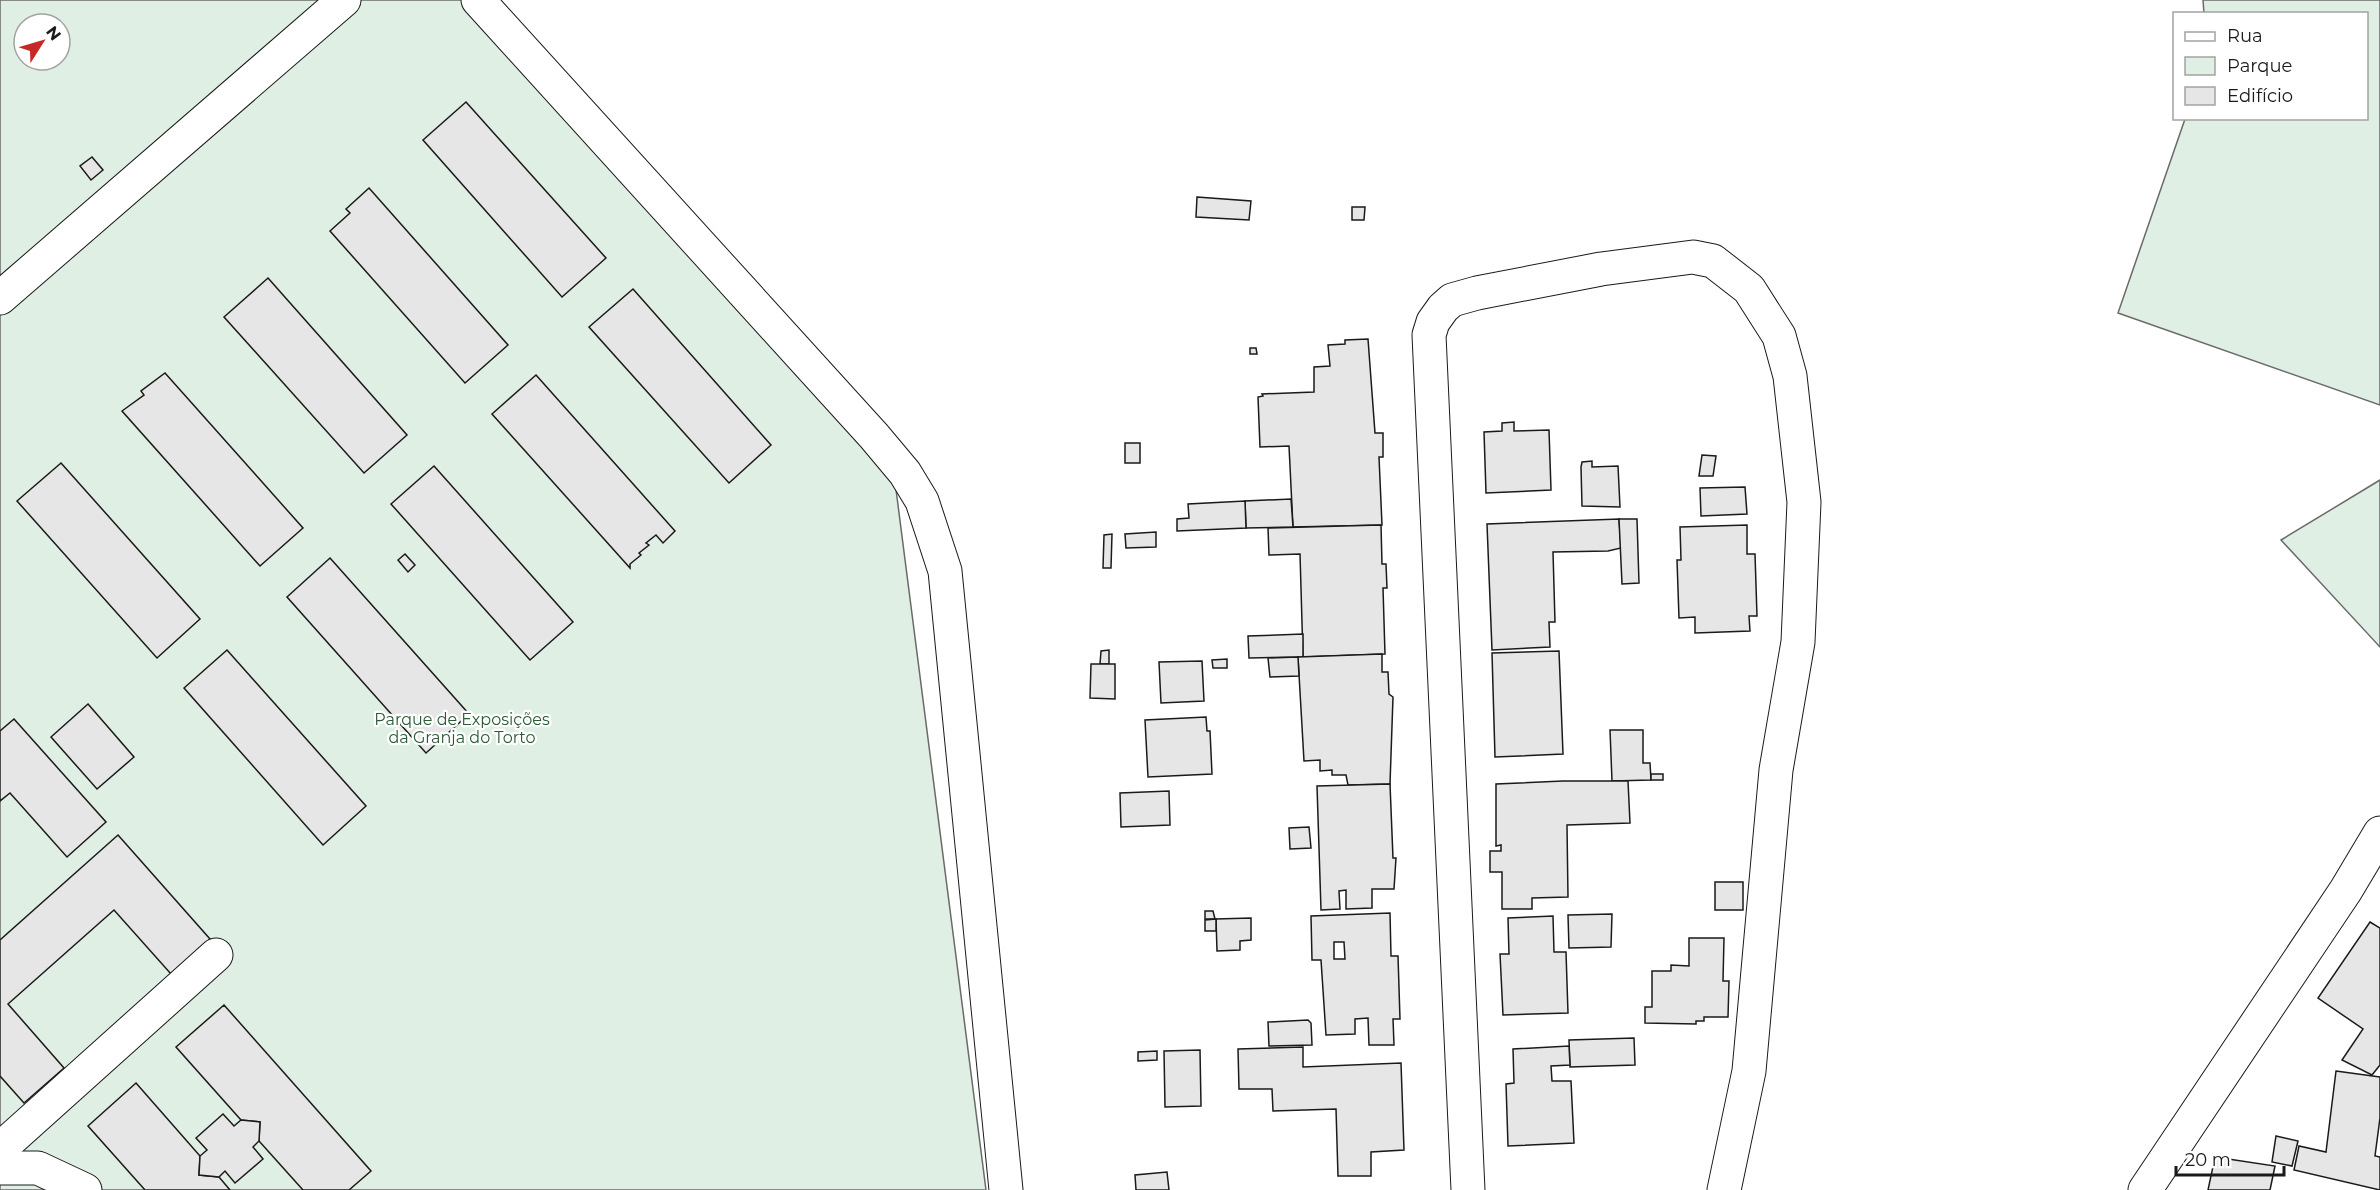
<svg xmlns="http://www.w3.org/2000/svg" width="2380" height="1190" viewBox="0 0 2380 1190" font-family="Montserrat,sans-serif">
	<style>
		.green { fill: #e0efe3; stroke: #6a6a6a; stroke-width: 1.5; fill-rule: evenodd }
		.building { fill: #e6e6e6; stroke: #1a1a1a; stroke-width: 1.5; fill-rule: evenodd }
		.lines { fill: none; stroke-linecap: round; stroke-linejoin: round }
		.minor-casing { stroke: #1a1a1a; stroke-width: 35 }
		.minor { stroke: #fff; stroke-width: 33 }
		.labels { text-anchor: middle; stroke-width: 4.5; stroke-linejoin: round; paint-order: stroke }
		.park-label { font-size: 16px; fill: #2b5a34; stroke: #fff }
	</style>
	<rect width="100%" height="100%" fill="#fff"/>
	<!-- green -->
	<g class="green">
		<path d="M0,0H492L894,474L986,1190H0ZM24,24H60V60H24Z"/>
		<path d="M2203,0H2380V405L2118,313L2185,119L2366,118V14L2204,13Z"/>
		<path d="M2380,480V647L2281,540Z"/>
	</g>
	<!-- building -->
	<g class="building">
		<path d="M466,102L606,258L562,297L423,140Z"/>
		<path d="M92,157L103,170L91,180L80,166Z"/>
		<path d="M369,188L508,345L465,383L330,231L350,213L346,209Z"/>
		<path d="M1197,197L1251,201L1249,220L1196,217Z"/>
		<path d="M1352,207H1365L1364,220H1352Z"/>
		<path d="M268,278L407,435L364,473L224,317Z"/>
		<path d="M633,289L771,445L729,483L589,327Z"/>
		<path d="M1368,339L1375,433H1383V457H1379L1382,525L1293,527L1289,446L1260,447L1258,397L1263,396L1262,394L1314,392V367L1330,366L1328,345L1345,344V340Z"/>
		<path d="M1250,348H1256L1257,354H1250Z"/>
		<path d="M165,373L303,528L260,566L122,411L144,395L141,391Z"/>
		<path d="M536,375L675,531L663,543L656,535L646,543L649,545L639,553L641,555L630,564V568L492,414Z"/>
		<path d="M1514,422V431L1549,430L1551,490L1486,493L1484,432L1502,431V423Z"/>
		<rect x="1125" y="443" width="15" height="20"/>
		<path d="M1702,455L1716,456L1713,476H1699Z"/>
		<path d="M1592,461V467L1618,466L1620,507L1582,506L1581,467L1582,462Z"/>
		<path d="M61,463L200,619L157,658L17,501Z"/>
		<path d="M434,466L573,622L530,660L391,504Z"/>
		<path d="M1745,487L1747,514L1701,516L1700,488Z"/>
		<path d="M1291,499L1293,527L1246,528L1245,501Z"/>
		<path d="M1245,501L1246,528L1177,531V519L1189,518L1188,504Z"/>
		<path d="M1619,519L1621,548L1608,551L1553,552L1555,622H1549L1550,647L1492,650L1487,524Z"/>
		<path d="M1619,519H1637L1639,583L1622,584Z"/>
		<path d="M1381,525L1382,564H1386L1387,588H1383L1385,654L1303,657L1300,554L1269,555L1268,528Z"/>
		<path d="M1747,525V554H1755L1757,616H1749L1750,631L1695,633V617L1679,618L1677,560H1681L1680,527Z"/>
		<path d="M1156,532V547L1126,548L1125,534Z"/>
		<path d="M1112,534L1111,568H1103L1104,535Z"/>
		<path d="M405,554L415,565L408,572L398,560Z"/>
		<path d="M330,558L469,714L426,753L287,597Z"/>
		<path d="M1303,634V657L1249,658L1248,636Z"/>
		<path d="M227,650L366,806L323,845L184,688Z"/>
		<path d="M1109,650V664H1100L1101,651Z"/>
		<path d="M1559,651L1563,754L1495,757L1492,653Z"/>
		<path d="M1382,654V672H1388L1389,694L1393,697L1390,784L1348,785L1346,775H1332V770L1320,771V760L1304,761L1298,657Z"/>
		<path d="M1298,657L1299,676L1270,677L1268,658Z"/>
		<path d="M1227,659V668H1213L1212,660Z"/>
		<path d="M1202,661L1204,701L1161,703L1159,662Z"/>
		<path d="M1091,664H1115V699L1090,698Z"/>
		<path d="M88,704L134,757L97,789L51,737Z"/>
		<path d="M1206,717L1207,731H1210L1212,774L1148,777L1145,720Z"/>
		<path d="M14,719L106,822L67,857L10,793L0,801V731Z"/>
		<path d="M1610,730H1643V763H1650L1651,780L1612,781Z"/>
		<rect x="1651" y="774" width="12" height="6"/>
		<path d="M1563,781H1628L1630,823L1567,825L1568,897L1532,898V909H1502V872H1490V851H1501V845L1496,846V784Z"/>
		<path d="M1390,784L1393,858H1396L1394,889H1372V908L1346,909V890L1339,891L1340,909L1321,910L1317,786Z"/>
		<path d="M1169,791L1170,825L1121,827L1120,793Z"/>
		<path d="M1309,827L1311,848L1290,849L1289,828Z"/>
		<path d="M118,835L210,939L171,974L114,910L8,1004L64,1068L24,1103L0,1076V940Z"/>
		<rect x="1715" y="882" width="28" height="28"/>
		<path d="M1205,911H1213L1215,919H1205Z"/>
		<path d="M1390,913L1391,956H1398L1400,1019H1393L1394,1045H1369L1368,1018L1355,1019V1034L1326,1035L1321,960H1312L1311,916ZM1334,942H1344L1345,959H1334Z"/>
		<path d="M1612,914L1611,947L1569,948L1568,915Z"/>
		<path d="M1553,916L1554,952H1566L1568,1013L1503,1015L1500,954H1509L1508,918Z"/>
		<path d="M1251,918V940L1240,941V950L1217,951L1216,919Z"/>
		<path d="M1216,919V931H1205V920Z"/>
		<path d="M2370,922L2380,928V1065L2372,1075L2342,1060L2363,1029L2318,998Z"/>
		<path d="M1689,938H1724L1723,981H1729L1728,1017H1704V1021H1696V1024L1645,1023V1007H1652V971H1671V965L1689,966Z"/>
		<path d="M224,1005L371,1171L349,1190H303L259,1141L260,1122L241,1120L176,1047Z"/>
		<path d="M1308,1020L1311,1023L1312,1045L1269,1046L1268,1022Z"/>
		<path d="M1634,1038L1635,1065L1570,1067L1569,1040Z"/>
		<path d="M1569,1046L1570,1065L1551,1066L1552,1081H1571L1574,1143L1508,1146L1506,1084L1514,1083L1513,1049Z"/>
		<path d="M1303,1047V1067L1401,1063L1404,1150L1371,1152V1176H1338L1336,1109L1273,1111L1272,1089H1239L1238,1049Z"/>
		<path d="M1200,1050L1201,1106L1165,1107L1164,1051Z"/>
		<path d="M1157,1051V1060L1138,1061V1052Z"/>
		<path d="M2336,1071L2380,1077V1118L2375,1156L2380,1157V1190L2294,1170L2299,1146L2326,1152Z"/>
		<path d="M136,1083L200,1156L199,1175L219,1177L230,1190H145L88,1126Z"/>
		<path d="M223,1114L234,1126L241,1120L260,1122L259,1141L253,1147L263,1159L235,1183L225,1171L219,1177L199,1175L200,1156L207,1150L196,1138Z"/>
		<path d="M2276,1136L2298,1141L2292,1166L2272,1162Z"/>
		<path d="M2215,1157L2275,1166L2270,1190H2208Z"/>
		<path d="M1167,1172L1169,1190H1136L1135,1175Z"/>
	</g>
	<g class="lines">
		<defs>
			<g id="minor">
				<path d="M478,0L874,436L905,473L922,501L945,571L1006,1190"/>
				<path d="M0,298L344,0"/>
				<path d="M0,1149L216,955"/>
				<path d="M0,1168H38L85,1190"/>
				<path d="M1468,1190L1429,335L1433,322L1443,308L1452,300L1477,293L1601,269L1693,257L1713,261L1749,289L1779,336L1790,376L1804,502L1798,642L1776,770L1749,1071L1724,1190"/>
				<path d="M2145,1190L2346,890L2380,833"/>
			</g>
		</defs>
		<!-- minor casing -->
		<use href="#minor" class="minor-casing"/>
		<!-- minor -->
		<use href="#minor" class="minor"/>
	</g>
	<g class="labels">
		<!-- park labels -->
		<g class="park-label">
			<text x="462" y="725">Parque de Exposições<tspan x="462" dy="18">da Granja do Torto</tspan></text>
		</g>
	</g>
	<!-- legend -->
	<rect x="2173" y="12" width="195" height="108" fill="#ffffff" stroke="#a3a3a3" stroke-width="1.5"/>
	<rect x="2185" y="32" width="30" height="9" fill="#ffffff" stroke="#a3a3a3" stroke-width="1.5"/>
	<text x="2227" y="42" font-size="18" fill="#1a1a1a">Rua</text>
	<rect x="2185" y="57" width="30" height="18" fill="#e0efe3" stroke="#a3a3a3" stroke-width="1.5"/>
	<text x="2227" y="72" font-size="18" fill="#1a1a1a">Parque</text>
	<rect x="2185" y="87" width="30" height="18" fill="#e6e6e6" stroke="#a3a3a3" stroke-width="1.5"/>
	<text x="2227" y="102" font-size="18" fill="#1a1a1a">Edifício</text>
	<!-- north arrow -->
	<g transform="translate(42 42) rotate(53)"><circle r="28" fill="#ffffff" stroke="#a3a3a3" stroke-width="1.5"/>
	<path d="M0-4.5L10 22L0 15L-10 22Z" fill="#c62828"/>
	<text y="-9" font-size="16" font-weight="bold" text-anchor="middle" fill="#1a1a1a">N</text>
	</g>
	<!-- scale -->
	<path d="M2176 1166v9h108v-9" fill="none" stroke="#1a1a1a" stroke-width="3"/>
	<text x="2185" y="1166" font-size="18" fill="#1a1a1a" stroke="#ffffff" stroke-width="4.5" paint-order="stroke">20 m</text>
</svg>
